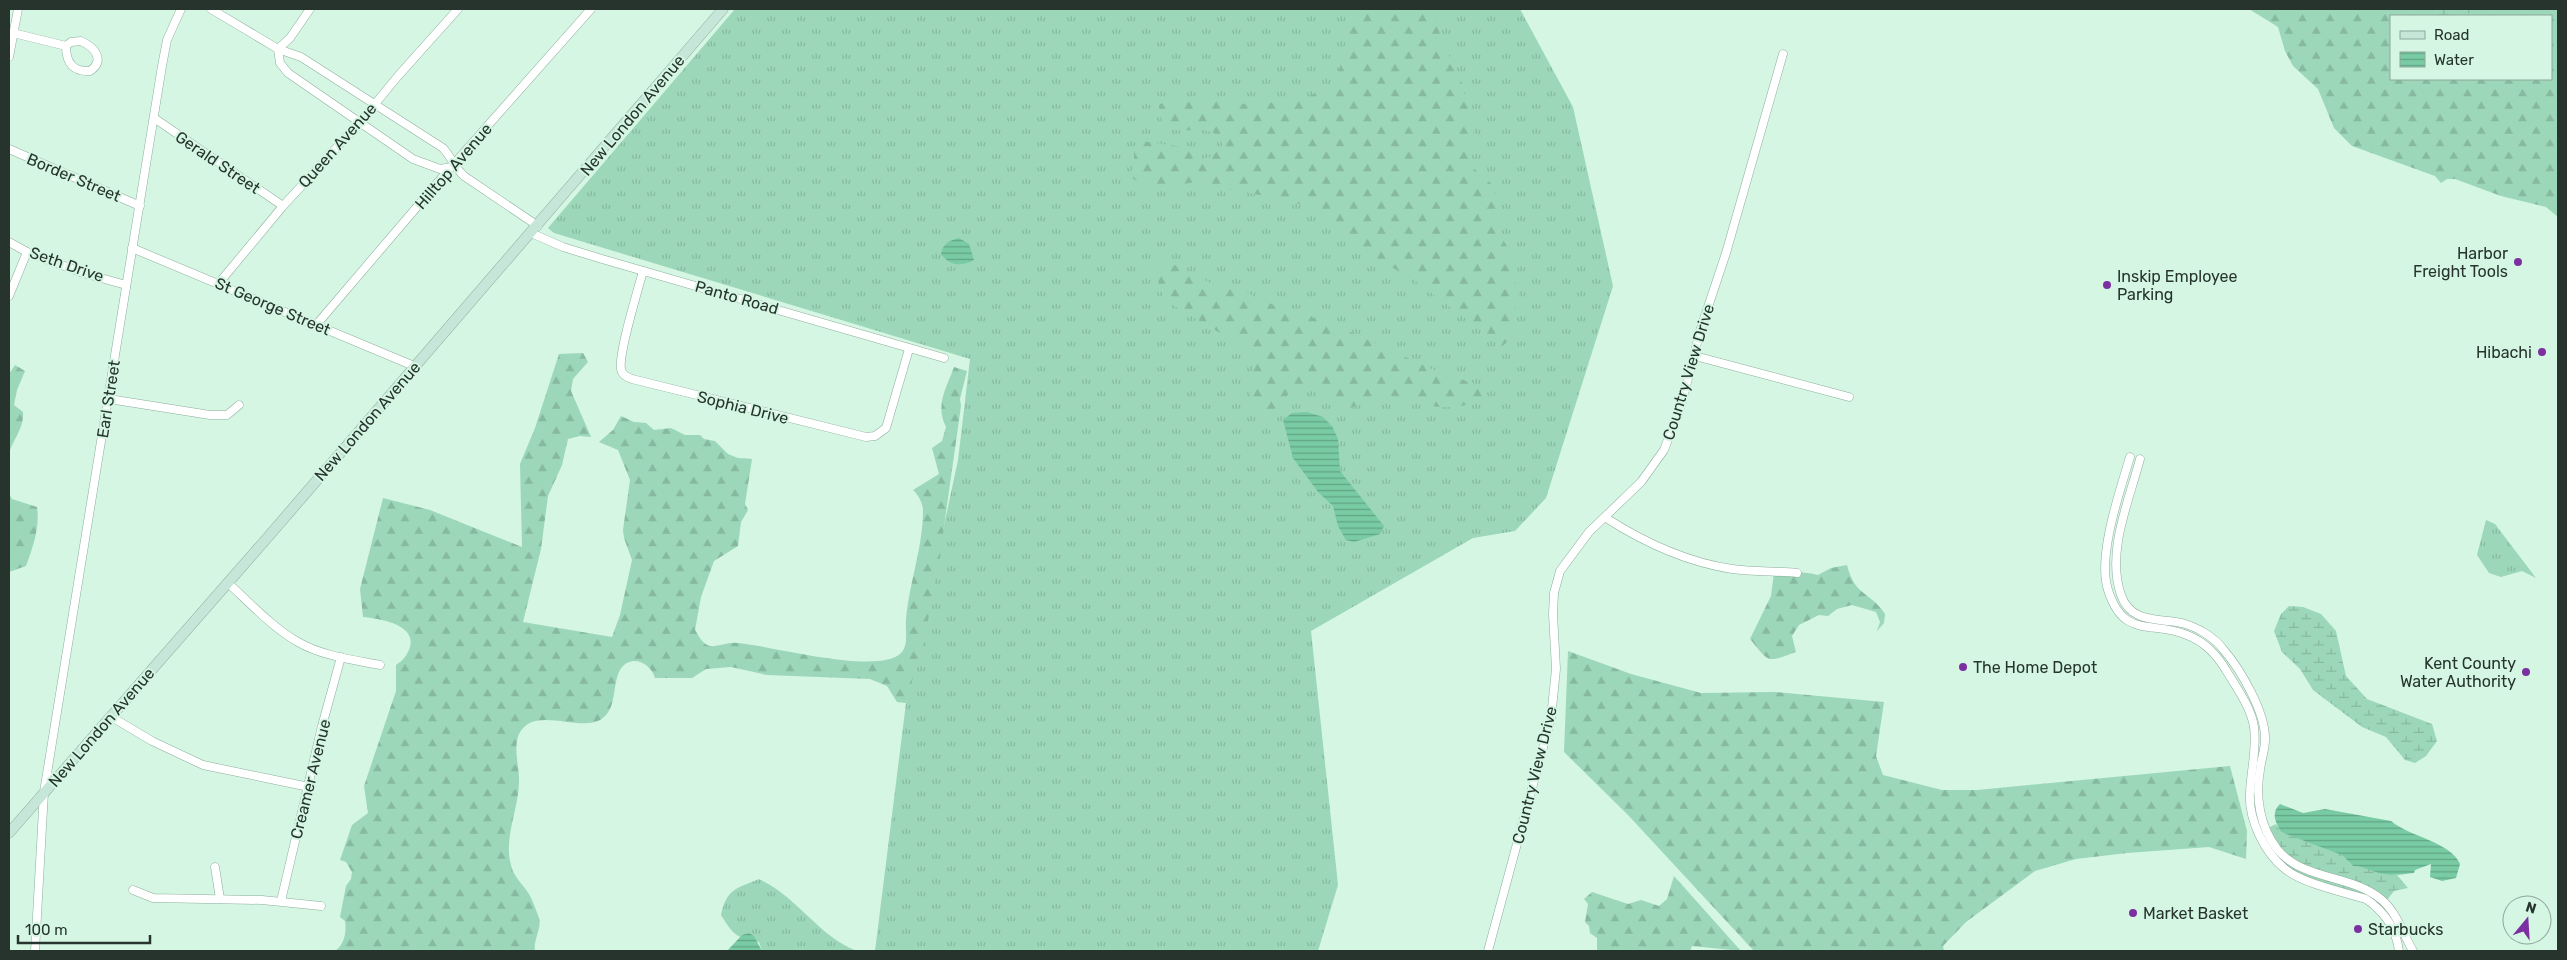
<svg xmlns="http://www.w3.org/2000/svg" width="2567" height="960" viewBox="0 0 2567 960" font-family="Rubik,sans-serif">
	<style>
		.grass { fill: url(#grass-tufts) }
		.forest { fill: url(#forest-firs); fill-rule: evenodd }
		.wetland { fill: url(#wetland-marsh) }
		.water { fill: url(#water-rules) }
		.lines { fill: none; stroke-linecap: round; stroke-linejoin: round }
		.minor-casing { stroke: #8eae9d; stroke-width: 9 }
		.secondary-casing { stroke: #8eae9d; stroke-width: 11 }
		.minor { stroke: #fff; stroke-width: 8 }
		.secondary { stroke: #c5e6d8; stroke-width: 10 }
		.poi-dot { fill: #7b2fa0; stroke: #d4f6e3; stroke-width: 2 }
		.labels { text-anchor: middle; stroke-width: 4; stroke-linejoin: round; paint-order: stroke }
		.street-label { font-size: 16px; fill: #26342d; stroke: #d4f6e3 }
		.poi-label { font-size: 16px; fill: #26342d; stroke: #d4f6e3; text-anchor: start }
	</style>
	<defs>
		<pattern id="grass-tufts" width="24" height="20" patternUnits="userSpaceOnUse" patternTransform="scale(1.25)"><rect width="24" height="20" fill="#9cd7b9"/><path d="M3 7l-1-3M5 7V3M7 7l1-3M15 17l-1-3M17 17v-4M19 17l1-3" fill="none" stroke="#86b99f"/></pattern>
		<pattern id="forest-firs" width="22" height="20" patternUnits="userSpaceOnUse" patternTransform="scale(1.25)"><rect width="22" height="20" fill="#9cd7b9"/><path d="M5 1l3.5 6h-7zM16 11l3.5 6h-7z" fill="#86b99f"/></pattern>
		<pattern id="wetland-marsh" width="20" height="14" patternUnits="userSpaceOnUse" patternTransform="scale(1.25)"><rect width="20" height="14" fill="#9cd7b9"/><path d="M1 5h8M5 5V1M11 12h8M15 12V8" fill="none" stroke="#86b99f"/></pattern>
		<pattern id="water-rules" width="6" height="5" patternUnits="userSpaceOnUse" patternTransform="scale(1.25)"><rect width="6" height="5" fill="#78cba3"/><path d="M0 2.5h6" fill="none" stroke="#62a685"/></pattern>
	</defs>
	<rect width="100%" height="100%" fill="#d4f6e3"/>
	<!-- grass -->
	<g class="grass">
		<path d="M735,9H1520L1573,107L1613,286L1546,498L1515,531L1473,538L1311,631L1338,885L1318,951H875L906,703L958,460L970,359L554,233L548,228Z"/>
		<path d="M2486,520L2495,524L2536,578L2522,571L2501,577L2489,573L2477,555Z"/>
		<path d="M759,879C798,897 818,936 857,951H762L759,942C737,938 733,935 721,915C727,888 736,889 759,879Z"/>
	</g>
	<!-- forest -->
	<g class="forest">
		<path d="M1355,9H1432L1442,40L1461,81L1474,127L1471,166L1494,186L1498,231L1518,265L1515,282L1519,296C1511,310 1517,338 1502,346L1414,280L1376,258L1348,237L1329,218L1309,206L1241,191L1214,188L1195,182L1173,186L1140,184L1130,176L1134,161V146L1142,141L1183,147L1201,159L1211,157L1223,146C1212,109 1161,155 1159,105L1169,99L1186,97L1246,104L1296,101L1333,86C1345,61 1344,33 1355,9Z"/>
		<path d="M2249,9H2558V217L2546,207L2501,196L2455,179H2447L2441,183L2435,176L2352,146L2334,128L2318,89L2293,66L2285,51L2278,27ZM2391,16H2551V79H2391Z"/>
		<path d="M1161,262H1170L1193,276L1219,286L1236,288L1276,306L1333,324L1434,370L1481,386L1489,397L1485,402C1471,404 1454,408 1440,407C1424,406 1407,399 1392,396C1382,394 1359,409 1344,408C1326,407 1323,384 1303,384C1282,383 1292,418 1255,409L1250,403L1253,367L1249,350L1166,301C1159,290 1156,277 1157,264Z"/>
		<path d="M583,353L588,362L573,379L571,391L591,437L580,436L568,439L562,465L548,496L541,549L523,622L612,637L620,615L632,560L624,538L623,530L630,480L618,450L599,442L613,430L621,416L634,422L646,423L654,430L671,428L685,435H700L704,439L715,441L728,454L738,458L752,459L745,504L748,510L741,522L738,546L714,561L701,597L695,630C699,636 702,644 710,646C718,647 728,642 737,643C769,645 878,676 901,653C909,645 905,629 906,620C909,583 923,548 923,510C923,504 918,494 913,490L939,474L932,448L942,441L946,427C935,405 946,389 954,367L967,371L960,399L961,406L940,555L926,631L906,703L897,702L887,686L870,679L767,675L731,667L706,669L692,678H655C650,661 628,653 619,672C612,688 617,710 600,720C578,732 533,705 519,734C513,748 519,765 519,779C520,806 503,838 511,865C513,875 521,883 527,891C532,898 536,910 539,918C542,928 533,940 535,951H335C344,945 347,932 345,921L340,917L346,886L351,879L352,872L346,862L340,860L352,825L368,813L364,786L396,691V665C403,660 405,658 409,650C419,625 382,619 363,617L360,589L383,498L430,510L522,547L520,464L535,428L559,354Z"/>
		<path d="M15,365L25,371L17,390L14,405L23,412C24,429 13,439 9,454V374Z"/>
		<path d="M9,494L12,499L37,507C40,527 33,547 26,566L9,572Z"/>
		<path d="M1847,565C1855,597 1869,590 1885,614L1884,623L1877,631L1880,622L1876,612L1852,605L1837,609L1828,616L1819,615L1799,625L1792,636L1796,652C1766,663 1770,663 1750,639L1771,596L1774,573C1790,573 1803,571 1818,575L1831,568Z"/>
		<path d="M1568,651L1631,674L1701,693L1775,692L1884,702L1876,756L1883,775L1942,790H1977L2230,766L2247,831L2246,859L2209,847L2127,853L2076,859L2035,871L1966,922L1943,946L1944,951H1754L1628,815L1564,752Z"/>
		<path d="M1674,876L1741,951L1692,946L1690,951H1597V938L1590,933L1589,926L1585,922L1588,904L1584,899L1592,892L1628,904L1641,900L1659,906L1667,899Z"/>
	</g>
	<!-- wetland -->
	<g class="wetland">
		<path d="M2419,9H2479C2462,18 2437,18 2419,9Z"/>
		<path d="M2289,606L2303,607L2321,614L2336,631L2346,676L2367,699L2432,724L2437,741L2426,756L2415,763L2405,760L2386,737L2362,727L2313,690L2300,669L2282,652L2274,631L2281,614Z"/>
		<path d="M2276,824L2281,832L2339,852L2353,866C2368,866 2381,874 2397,875L2408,888L2394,891L2381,908C2349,895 2262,873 2264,830Z"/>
	</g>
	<!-- water -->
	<g class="water">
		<path d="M959,238L969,244L974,260C961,267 950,266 941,254C943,243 949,241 959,238Z"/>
		<path d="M1307,412L1323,417L1332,426L1338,439L1340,471L1384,526L1380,534L1354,542L1346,540L1338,526L1333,506L1318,492L1293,458L1283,420L1292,413Z"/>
		<path d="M2280,804L2303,813L2325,809L2391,821C2410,837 2451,842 2460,864L2456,878L2442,881L2430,877L2431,864L2415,870L2414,873C2404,874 2394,876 2385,874C2373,873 2365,866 2353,866L2342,855L2281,832C2275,821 2271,813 2280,804Z"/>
		<path d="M749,933L754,936L762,951H727L742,935Z"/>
	</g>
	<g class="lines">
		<defs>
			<g id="minor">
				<path d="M211,9L278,49L301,57L443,148C453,159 452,165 464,176L538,226"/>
				<path d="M13,33L66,46"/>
				<path d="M81,41C94,47 106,60 90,71C73,72 66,63 66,46L71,42Z"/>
				<path d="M278,49L280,63L288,73L413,159L440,169L452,167"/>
				<path d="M278,49L290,38L310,9"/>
				<path d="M9,57L18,9"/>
				<path d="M154,118L283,206"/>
				<path d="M9,149L140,206"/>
				<path d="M531,233L563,247L602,259L944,358"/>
				<path d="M9,242L27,252L83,273L126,285"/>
				<path d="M132,248L414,366"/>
				<path d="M643,271C638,290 618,354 621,369C622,375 627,377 632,379L866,437L875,436L886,428L909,349"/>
				<path d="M219,283L283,206L361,121L398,76L458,9"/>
				<path d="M9,296L27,252"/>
				<path d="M317,324L445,174L591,9"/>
				<path d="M1695,356L1849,397"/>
				<path d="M109,399L210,415H227L239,405"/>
				<path d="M2130,457C2120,491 2097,556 2108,590C2124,640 2152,620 2187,635C2205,642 2216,654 2226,670C2236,687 2251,707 2254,727C2257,749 2251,770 2250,792C2248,819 2264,852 2285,869C2304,884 2343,892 2366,899C2385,912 2396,928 2399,951"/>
				<path d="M2140,459C2129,501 2106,552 2121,595C2131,624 2159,618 2182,623C2197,627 2214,637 2223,649C2241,670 2266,713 2265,740C2265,750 2261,760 2260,770C2255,797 2260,827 2277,849C2303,881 2352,874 2382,900C2397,913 2403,934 2413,951"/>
				<path d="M1606,518C1645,543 1686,562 1732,569C1754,572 1776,571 1797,573"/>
				<path d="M228,583C250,603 273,628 298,642C322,656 354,660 380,665"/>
				<path d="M110,716L152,741L203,765L309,787"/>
				<path d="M215,867L220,899"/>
				<path d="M133,890L153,898L262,900L321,906"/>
				<path d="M281,901L322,726L341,657"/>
				<path d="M35,951L44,792L162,66L167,40L181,9"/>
				<path d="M1488,951L1551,718L1556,669L1553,614L1554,593L1560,571L1589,532L1641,482L1664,450L1682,402L1700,331L1726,253L1783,54"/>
			</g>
			<path id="secondary" d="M9,833L268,537L723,9"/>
		</defs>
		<!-- minor casing -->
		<use href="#minor" class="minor-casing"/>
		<!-- secondary casing -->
		<use href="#secondary" class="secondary-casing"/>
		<!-- minor -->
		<use href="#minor" class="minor"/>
		<!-- secondary -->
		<use href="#secondary" class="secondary"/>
	</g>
	<!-- markers -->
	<g class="poi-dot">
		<circle cx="2518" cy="262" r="5"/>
		<circle cx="2107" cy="285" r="5"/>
		<circle cx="2542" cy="352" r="5"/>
		<circle cx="1963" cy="667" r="5"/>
		<circle cx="2526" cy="672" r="5"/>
		<circle cx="2133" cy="913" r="5"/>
		<circle cx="2358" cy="929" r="5"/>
	</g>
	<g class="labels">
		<!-- street labels -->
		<g class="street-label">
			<text transform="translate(632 115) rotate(-50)" y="6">New London Avenue</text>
			<text transform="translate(337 145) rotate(-48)" y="6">Queen Avenue</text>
			<text transform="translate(218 162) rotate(34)" y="6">Gerald Street</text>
			<text transform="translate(453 166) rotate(-49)" y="6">Hilltop Avenue</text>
			<text transform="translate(74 177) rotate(23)" y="6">Border Street</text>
			<text transform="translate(67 264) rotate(19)" y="6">Seth Drive</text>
			<text transform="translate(737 297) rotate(16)" y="6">Panto Road</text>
			<text transform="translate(273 306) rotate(23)" y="6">St George Street</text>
			<text transform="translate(1688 372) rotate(-73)" y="6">Country View Drive</text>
			<text transform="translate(108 399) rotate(-81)" y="6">Earl Street</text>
			<text transform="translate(743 407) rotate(14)" y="6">Sophia Drive</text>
			<text transform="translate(367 421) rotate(-49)" y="6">New London Avenue</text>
			<text transform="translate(101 727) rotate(-49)" y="6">New London Avenue</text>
			<text transform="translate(1534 775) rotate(-76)" y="6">Country View Drive</text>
			<text transform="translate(310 779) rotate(-76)" y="6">Creamer Avenue</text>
		</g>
		<!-- poi labels -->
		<g class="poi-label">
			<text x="2508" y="259" text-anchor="end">Harbor<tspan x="2508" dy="18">Freight Tools</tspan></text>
			<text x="2117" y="282">Inskip Employee<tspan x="2117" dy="18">Parking</tspan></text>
			<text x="2532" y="358" text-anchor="end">Hibachi</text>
			<text x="2516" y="669" text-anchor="end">Kent County<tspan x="2516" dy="18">Water Authority</tspan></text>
			<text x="1973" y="673">The Home Depot</text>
			<text x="2143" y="919">Market Basket</text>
			<text x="2368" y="935">Starbucks</text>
		</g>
	</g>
	<!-- border -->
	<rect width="2567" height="960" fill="none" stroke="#26342d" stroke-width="20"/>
	<!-- legend -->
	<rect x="2390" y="15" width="162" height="65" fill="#d4f6e3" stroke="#8ea89a"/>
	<rect x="2400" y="31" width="25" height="8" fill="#c5e6d8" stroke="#8ea89a"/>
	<text x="2434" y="40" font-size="15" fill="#26342d">Road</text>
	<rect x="2400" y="52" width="25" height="15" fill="url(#water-rules)" stroke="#8ea89a"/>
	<text x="2434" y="65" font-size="15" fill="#26342d">Water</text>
	<!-- north arrow -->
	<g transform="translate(2527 920) rotate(18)"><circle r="24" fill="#d4f6e3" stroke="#8ea89a"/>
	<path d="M0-4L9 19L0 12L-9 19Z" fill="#7b2fa0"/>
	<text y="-8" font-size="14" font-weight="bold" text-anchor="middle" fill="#26342d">N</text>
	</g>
	<!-- scale -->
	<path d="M18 935v8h132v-8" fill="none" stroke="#26342d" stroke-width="2.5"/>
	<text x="25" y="935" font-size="15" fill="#26342d" stroke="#d4f6e3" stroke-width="4" paint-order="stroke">100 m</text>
</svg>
